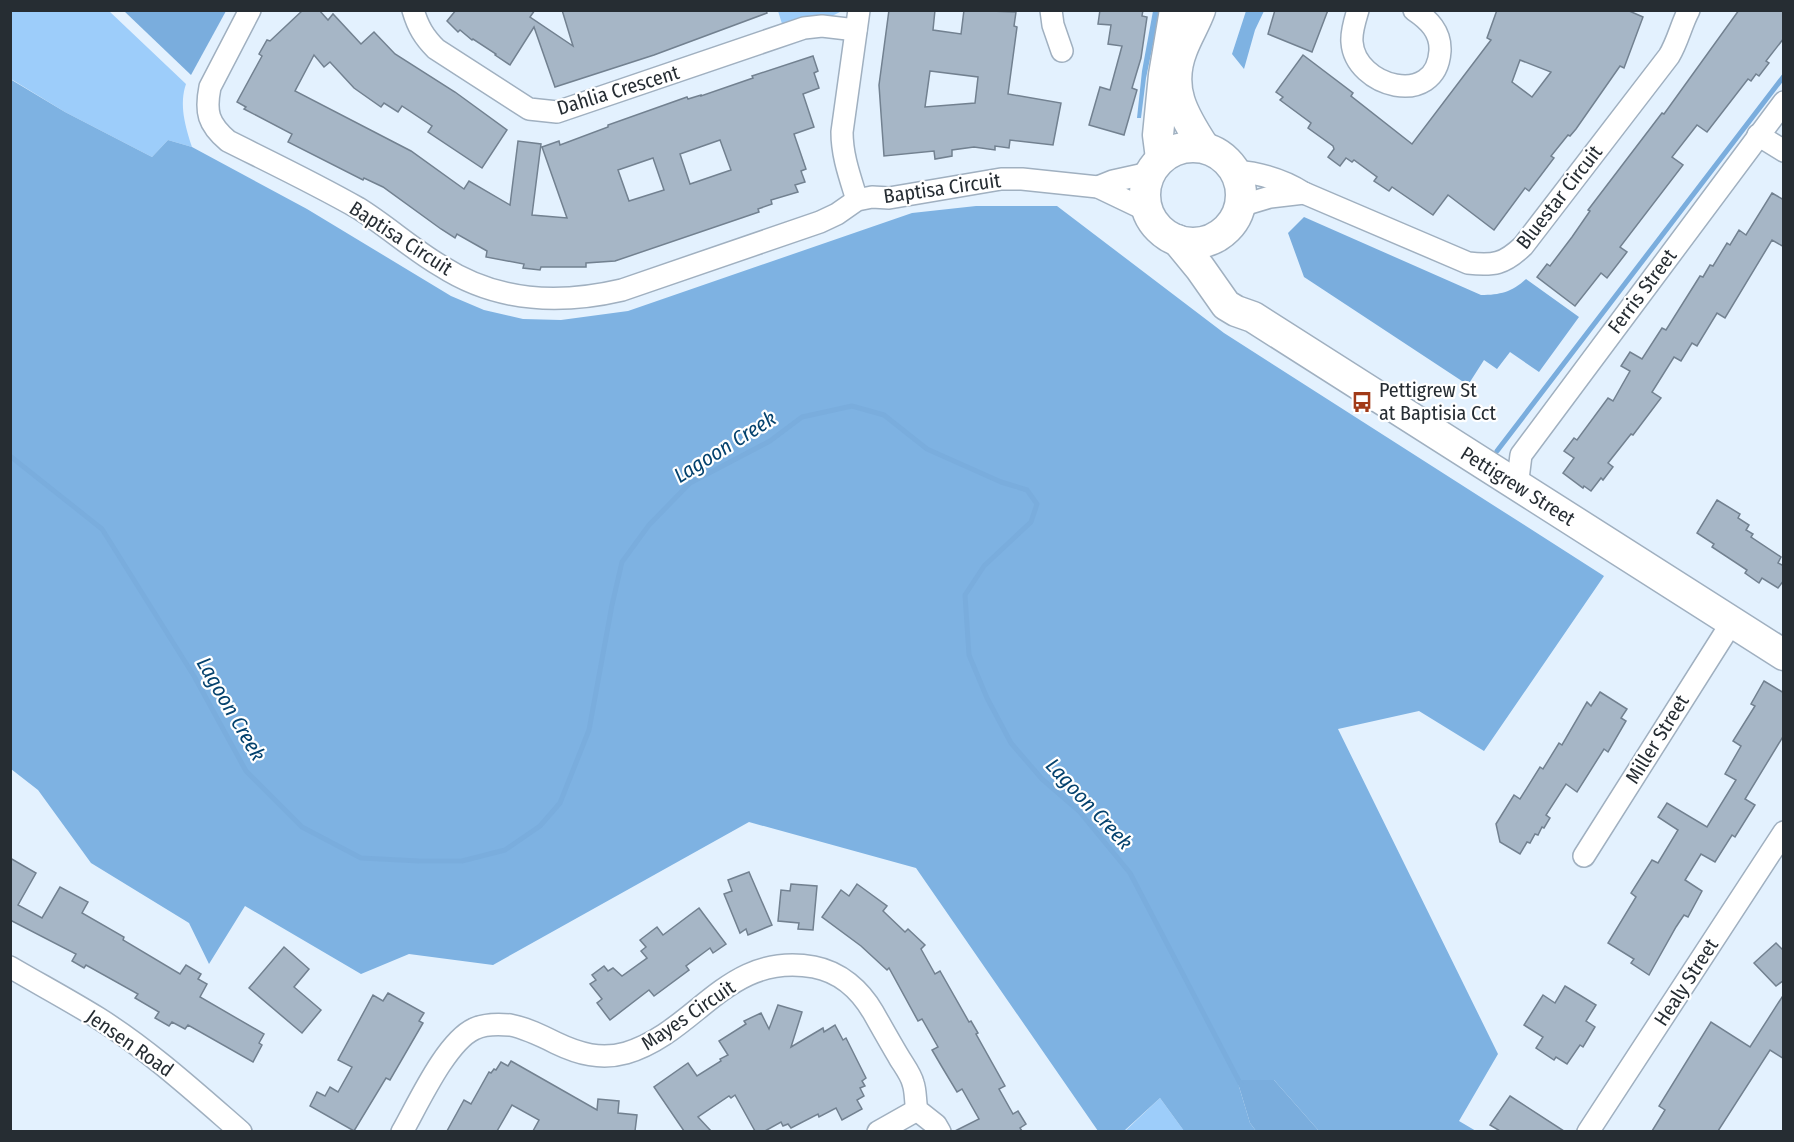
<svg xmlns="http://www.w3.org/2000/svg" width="1794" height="1142" viewBox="0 0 1794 1142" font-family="'Fira Sans Condensed',sans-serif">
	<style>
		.green { fill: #9dcdfa }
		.forest { fill: #7eb2e2 }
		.water { fill: #7aaddd }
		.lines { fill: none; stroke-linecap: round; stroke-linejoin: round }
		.stream { stroke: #7aaddd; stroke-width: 5 }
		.building { fill: #a6b6c6; stroke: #728190; stroke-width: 1.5; fill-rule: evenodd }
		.street-casing { stroke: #a0b0c0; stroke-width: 24 }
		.secondary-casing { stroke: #a0b0c0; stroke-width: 33 }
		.street { stroke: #fff; stroke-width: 21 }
		.secondary { stroke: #fff; stroke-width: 30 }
		.labels { text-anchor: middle; stroke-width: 4.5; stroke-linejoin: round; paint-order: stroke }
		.street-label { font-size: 20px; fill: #262d33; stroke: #fff }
		.poi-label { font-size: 20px; fill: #262d33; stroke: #fff; text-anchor: start }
		.water-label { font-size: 21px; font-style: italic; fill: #04426e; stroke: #fff }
	</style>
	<rect width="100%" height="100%" fill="#e3f1fe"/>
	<!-- green -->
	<g class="green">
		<path d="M10,11H109L186,84C179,104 185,126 192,147L168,140L152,157L65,112L11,79Z"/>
		<path d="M778,11H842L832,16L817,17L783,27Z"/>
		<path d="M1160,1098L1184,1131L1124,1132Z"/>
	</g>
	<!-- forest -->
	<g class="forest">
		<path d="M1153,11H1160L1146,78L1141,118H1137L1142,71Z"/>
		<path d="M1246,11H1264L1255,30L1244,69L1232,54Z"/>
		<path d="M10,79L65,112L152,157L168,140L192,147L307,209L451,296L484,310L523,319L561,320L628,311L912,213L976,206H1057L1224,333L1604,576L1484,751L1419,711L1338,729L1498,1054L1459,1121L1476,1131H1319L1274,1080H1237L1250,1123L1256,1131H1184L1160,1098L1124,1131H1098L916,868L749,822L493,965L409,954L361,974L245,906L209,964L189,923L91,863L38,790L11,769Z"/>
	</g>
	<!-- water -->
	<g class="water">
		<path d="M124,11H226L191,75Z"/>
		<path d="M1304,217L1481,295C1500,295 1512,292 1526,279L1579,317L1539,372L1510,352L1497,369L1484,360L1468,385L1304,277L1288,233Z"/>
		<path d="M1237,1080H1274L1319,1131H1256L1250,1123Z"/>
	</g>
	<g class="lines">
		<!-- stream -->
		<g class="stream">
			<path d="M1497,451L1784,76"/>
			<path d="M10,456L102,529L194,676L246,771L302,827L361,858L419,861H462L505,850L540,826L560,803L589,730L612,605L622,562L649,525L690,483L770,441L802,417L852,406L884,415L927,449L1001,482L1027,490L1037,504L1031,522L984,566L965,595L969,655L987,698L1011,743L1042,779L1079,811L1130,873L1241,1085"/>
		</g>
	</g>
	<!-- building -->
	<g class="building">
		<path d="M303,10H319L328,20L333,14L361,44L374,32L395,54L455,92L507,130L482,168L428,132L432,126L402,106L398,112L384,103L381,107L354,88L330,62L324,67L314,55L295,91L411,151L464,189L469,181L510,205L518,141L541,144L532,215L567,218L542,147L559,141L560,145L608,127V125L687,97L688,99L701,95V96L753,78L752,76L813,56L818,71L814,73L819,88L803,94L814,127L794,134L806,169L801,171L805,182L795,185L798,192L771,200L772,204L758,209L759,212L615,261L586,263V267H541L540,270L523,268L524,264L486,257L487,251L457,234L455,238L441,229L383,187L364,178L363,180L288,142L292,134L244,109L246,107L237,102L262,56L259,54L267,40L270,41ZM720,140L731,170L690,184L680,154ZM653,158L664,190L629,201L618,170Z"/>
		<path d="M456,10H535L530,17L573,46L562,10H766L767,13L654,55L555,87L534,27L510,65L495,55L496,54L473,39L472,40L460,30L458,32L447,21Z"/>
		<path d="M889,10H935L933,30L961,34L964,10L1016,12L1014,26L1017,27L1008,94L1061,103L1053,145L1010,140L1009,148L995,146V150L974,147L952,150V156L935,159L934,151L884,156L879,85ZM930,71L978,77L975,103L925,107Z"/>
		<path d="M1100,10H1143L1142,16L1147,17L1141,58L1132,88L1137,90L1124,135L1089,125L1100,87L1110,90L1122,46L1108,44L1111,25L1098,24Z"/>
		<path d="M1275,10H1328L1312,52L1268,34Z"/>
		<path d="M1497,10H1627L1643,17L1624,68L1620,66L1576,129L1570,136L1568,135L1551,156L1554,158L1529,191L1525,188L1494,230L1448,195L1433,215L1392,187L1389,191L1374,181L1377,177L1354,160L1352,162L1346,158L1340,166L1328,157L1334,149L1333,146L1308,128L1311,123L1280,100L1283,97L1276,92L1303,55L1353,93L1351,96L1412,144L1491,40L1487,38ZM1520,60L1551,72L1532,97L1512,82Z"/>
		<path d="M1739,10H1784V38L1766,61L1769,63L1759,76L1756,74L1751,81L1748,79L1707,132L1697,125L1672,157L1683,165L1620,247L1627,252L1607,278L1601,273L1575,306L1537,277L1547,264L1550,266L1572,237L1590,211L1588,210L1662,113L1664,114Z"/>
		<path d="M1772,193L1784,200V247L1772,240L1725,318L1717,313L1697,346L1692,343L1681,361L1674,357L1652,392L1661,398L1633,435L1631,434L1608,463L1613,467L1603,480L1601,478L1591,491L1584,486L1583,488L1563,473L1574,458L1564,451L1574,438L1577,440L1608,398L1613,401L1630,371L1621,366L1630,352L1642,359L1662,328L1666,330L1700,276L1703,277L1710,265L1713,266L1727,243L1730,245L1739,230L1746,235Z"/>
		<path d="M1717,500L1740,514L1738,518L1749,525L1746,530L1753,534L1751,537L1781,557L1778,563L1784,566V580L1778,588L1762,578L1759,583L1745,573L1747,570L1712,547L1714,544L1697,533Z"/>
		<path d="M1764,681L1784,693V735L1745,799L1755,805L1735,837L1732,835L1715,862L1701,854L1685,880L1702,891L1688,917L1684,915L1676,927L1649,975L1631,963L1634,959L1608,943L1636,897L1631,893L1652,860L1658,863L1678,830L1658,817L1667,803L1707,827L1736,780L1725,774L1741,746L1733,741L1755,706L1751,704Z"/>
		<path d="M1600,692L1627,709L1621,718L1626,721L1608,752L1604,749L1577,792L1566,784L1546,815L1550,818L1544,828L1542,827L1538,835L1535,834L1530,843L1527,842L1520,854L1500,842L1496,824L1514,795L1520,799L1540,767L1543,769L1559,743L1562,745L1587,702L1591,706Z"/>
		<path d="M10,858L36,873L18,905L42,918L60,887L88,902L82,913L124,937L123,940L180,974L186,965L201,974L198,979L207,984L200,997L264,1034L259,1043L262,1045L253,1062L188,1025L185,1029L172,1022L169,1026L155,1018L159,1012L135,998L138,994L86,965L84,968L72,961L76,954L10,920Z"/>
		<path d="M749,872L772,925L748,935L746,929L740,933L724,894L732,891L728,880Z"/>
		<path d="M791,884L817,886L813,930L798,929L799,923L778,921L781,890L790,891Z"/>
		<path d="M857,884L887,906L883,911L905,932L908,929L925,945L921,949L935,974L940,971L969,1022L971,1021L978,1033L976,1034L1005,1086L999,1089L1013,1114L1018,1111L1026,1124L1020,1128L1022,1131H955L979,1119L962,1089L957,1092L942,1067L932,1050L938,1047L922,1019L918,1021L889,968L887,970L861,946L822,917L841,890L849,896Z"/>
		<path d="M699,908L726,944L713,953L710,948L686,966L689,970L654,996L649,990L610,1020L597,1003L602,999L590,984L596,980L592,975L604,966L608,971L613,968L622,976L647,958L641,951L646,947L640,940L657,927L663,935Z"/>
		<path d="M1776,943L1784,951V980L1776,986L1754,963Z"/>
		<path d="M284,947L309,969L294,987L321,1010L302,1033L249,988Z"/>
		<path d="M1565,986L1596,1005L1586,1021L1595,1027L1583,1047L1580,1045L1567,1064L1556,1057L1554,1060L1536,1048L1543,1037L1524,1025L1543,995L1555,1003Z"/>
		<path d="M388,993L424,1013L419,1021L423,1023L390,1080L386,1078L354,1131L310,1106L317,1092L325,1096L330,1087L338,1092L352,1067L338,1060L373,995L383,1001Z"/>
		<path d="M1784,994V1059L1770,1050L1718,1131H1652L1665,1110L1659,1106L1711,1022L1750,1047Z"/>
		<path d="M778,1005L802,1012L791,1047L823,1028L824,1032L835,1025L843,1040L846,1038L866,1078L862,1081L865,1086L860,1088L864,1096L857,1100L862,1109L842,1120L836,1108L819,1117L818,1114L791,1128L788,1124L783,1126L781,1122L765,1131H755L735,1095L731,1098L729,1096L698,1117L711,1131H684L654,1087L688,1063L697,1076L721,1061L720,1059L728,1055L719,1041L746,1024L744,1021L761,1013L769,1029Z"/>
		<path d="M511,1061L597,1110L598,1099L619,1101L618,1113L637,1115L635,1131H533L539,1120L512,1105L497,1131H447L464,1100L471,1104L489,1072L491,1073L494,1069L496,1070L501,1062L508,1066Z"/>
		<path d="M1510,1096L1564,1131H1500L1490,1125Z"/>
	</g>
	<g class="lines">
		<defs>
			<g id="street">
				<path d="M250,10L210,87C205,112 208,124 228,141C272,163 316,184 358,208C387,226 412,249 441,266C497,302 558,305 622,290L820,222L837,214L857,200L872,197L889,198L1001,179H1022L1098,187L1146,210"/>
				<path d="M413,10C418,27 424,37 436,49L529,109L557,112L804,28L822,26L856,30"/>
				<path d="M1051,10L1053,25L1062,51"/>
				<path d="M1358,10C1355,20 1351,32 1352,42C1355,87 1436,109 1440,51C1441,32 1429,20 1414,10"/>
				<path d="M1758,135L1784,151"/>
				<path d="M1235,171C1261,173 1282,179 1304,193L1468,263C1494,266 1504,264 1523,246L1669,56C1678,41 1681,25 1689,10"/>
				<path d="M1098,187L1113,181L1149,173"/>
				<path d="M857,200C850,177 842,156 842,132L859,10"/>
				<path d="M1240,206L1270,197L1304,193"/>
				<path d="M1517,487L1521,455L1784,102"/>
				<path d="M1584,856L1732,622"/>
				<path d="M10,967C39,984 69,1000 98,1018C149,1050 195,1092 241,1132"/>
				<path d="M402,1132C418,1104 446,1042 474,1029C484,1024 499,1024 510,1025C526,1028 542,1036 556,1043C579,1054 601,1060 626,1053C697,1032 727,951 814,967C840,972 860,990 873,1012C882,1028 891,1044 900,1059C905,1067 911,1075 913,1083C916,1091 915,1102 917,1110L936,1125L940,1132"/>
				<path d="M878,1132L917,1110"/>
				<path d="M1588,1132L1784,832"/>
			</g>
			<g id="secondary">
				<path d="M1200,10C1195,24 1187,36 1182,50C1167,88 1183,115 1204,147"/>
				<circle cx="1193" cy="195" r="48"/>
				<path d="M1161,158L1158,135L1164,75L1175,10"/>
				<path d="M1177,240L1200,268L1226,305L1236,311L1253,317L1784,655"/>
			</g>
		</defs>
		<!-- street casing -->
		<use href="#street" class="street-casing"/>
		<!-- secondary casing -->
		<use href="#secondary" class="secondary-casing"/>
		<!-- street -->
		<use href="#street" class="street"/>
		<!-- secondary -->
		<use href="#secondary" class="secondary"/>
	</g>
	<!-- icons -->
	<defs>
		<symbol id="bus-bare" viewBox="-9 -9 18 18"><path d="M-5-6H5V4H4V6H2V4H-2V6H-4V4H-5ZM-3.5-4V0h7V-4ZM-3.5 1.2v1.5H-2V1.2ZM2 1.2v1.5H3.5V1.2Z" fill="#a13a18" stroke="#fff" stroke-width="2.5" paint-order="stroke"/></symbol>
	</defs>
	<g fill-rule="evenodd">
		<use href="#bus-bare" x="1347" y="387" width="30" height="30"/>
	</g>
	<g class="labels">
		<!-- street labels -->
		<g class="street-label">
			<text transform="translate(618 90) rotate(-17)" y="7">Dahlia Crescent</text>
			<text transform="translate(942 188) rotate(-8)" y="7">Baptisa Circuit</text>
			<text transform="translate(1559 197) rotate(-52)" y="7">Bluestar Circuit</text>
			<text transform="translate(401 238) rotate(33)" y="7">Baptisa Circuit</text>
			<text transform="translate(1642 291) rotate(-53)" y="7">Ferris Street</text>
			<text transform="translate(1518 486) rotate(32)" y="7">Pettigrew Street</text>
			<text transform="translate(1657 739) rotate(-58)" y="7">Miller Street</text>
			<text transform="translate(1686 982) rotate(-57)" y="7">Healy Street</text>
			<text transform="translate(688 1015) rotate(-34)" y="7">Mayes Circuit</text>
			<text transform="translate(130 1043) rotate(35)" y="7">Jensen Road</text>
		</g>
		<!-- poi labels -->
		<g class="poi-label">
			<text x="1379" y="397">Pettigrew St<tspan x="1379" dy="23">at Baptisia Cct</tspan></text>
		</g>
		<!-- water labels -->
		<g class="water-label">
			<text transform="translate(725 447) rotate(-32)" y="7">Lagoon Creek</text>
			<text transform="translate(231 709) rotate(60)" y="7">Lagoon Creek</text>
			<text transform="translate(1089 804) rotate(47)" y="7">Lagoon Creek</text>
		</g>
	</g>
	<!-- border -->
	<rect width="1794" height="1142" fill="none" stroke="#262d33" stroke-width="24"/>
</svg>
